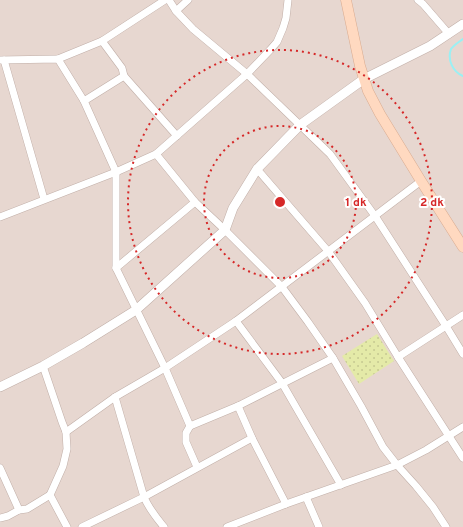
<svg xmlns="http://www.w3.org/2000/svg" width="463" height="527" viewBox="0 0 463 527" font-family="Overpass,sans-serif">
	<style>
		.residential { fill: #e7d7d0 }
		.park { fill: url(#park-dots) }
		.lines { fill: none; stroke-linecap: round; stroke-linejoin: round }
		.stream { stroke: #9af0f4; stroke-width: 2 }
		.minor-casing { stroke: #c1afa8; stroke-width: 8 }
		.tertiary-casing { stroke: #c1afa8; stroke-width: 10 }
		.secondary-casing { stroke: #d9ac91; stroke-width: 11 }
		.minor { stroke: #fff; stroke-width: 7 }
		.tertiary { stroke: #fff; stroke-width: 9 }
		.secondary { stroke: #ffd9c0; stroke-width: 10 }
		.ring { fill: none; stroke: #d62828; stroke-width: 2; stroke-dasharray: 2 4 }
		.centre { fill: #d62828; stroke: #fff; stroke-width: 2 }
		.ring-label { font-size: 12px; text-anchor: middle; font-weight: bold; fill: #d62828; stroke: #fff; stroke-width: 4; stroke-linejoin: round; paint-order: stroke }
	</style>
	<defs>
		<pattern id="park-dots" width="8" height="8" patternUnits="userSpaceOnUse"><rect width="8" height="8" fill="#e4eaa8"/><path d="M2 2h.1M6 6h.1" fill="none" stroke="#c5c991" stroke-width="1.8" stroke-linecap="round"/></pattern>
	</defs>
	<rect width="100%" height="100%" fill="#f2e8e2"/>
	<!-- residential -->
	<rect class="residential" x="0" y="0" width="463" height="527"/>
	<!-- park -->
	<path class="park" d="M377,334L394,361L359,384L342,356Z"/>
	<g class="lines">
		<!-- stream -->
		<path class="stream" d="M463,39C459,42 454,45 451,49C447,60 453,72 463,76"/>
		<defs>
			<g id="minor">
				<path d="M169,0L176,11L193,29L247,74L330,154L375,216L446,326L463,354"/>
				<path d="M418,0L423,4L449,34"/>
				<path d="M176,11L188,0"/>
				<path d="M102,41L122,68L124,76"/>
				<path d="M58,59L102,41L165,0"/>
				<path d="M0,60L58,59L84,101L116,172V268L165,368L190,426L186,433V442L197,467"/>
				<path d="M4,60L44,199"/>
				<path d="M84,101L124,76L177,136"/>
				<path d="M156,154L195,202L225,230L282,287L308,322L333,358L361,406L383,447L397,465L416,486L433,507L446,527"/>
				<path d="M257,169L328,251L365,303L398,357L463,458"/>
				<path d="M0,217L116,172L156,154L247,74L270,50L277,42L283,28L286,18L288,0"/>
				<path d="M116,268L195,202"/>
				<path d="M236,321L282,383L341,485"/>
				<path d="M398,357L463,315"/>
				<path d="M43,366L62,422L66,432L67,449L63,466L50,495L67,527"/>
				<path d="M115,397L144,497C149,509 156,517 164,527"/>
				<path d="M238,406L252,438L286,504"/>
				<path d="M190,426L238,406L333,358"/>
				<path d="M66,432L115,397L165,368L236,321L421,181"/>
				<path d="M0,468L19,510L27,509L50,495"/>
				<path d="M306,497L319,527"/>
				<path d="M0,518L8,516L19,510"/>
				<path d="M82,527L144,497L252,438"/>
				<path d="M227,527L286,504L397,465L426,450L463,427"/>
			</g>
			<path id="tertiary" d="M0,387L43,366L83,343L136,310L225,230L233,208L257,169L300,125L364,79L430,46L463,24"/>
			<path id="secondary" d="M346,0L360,66L368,91L380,114L421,181L463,247"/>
		</defs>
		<!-- minor casing -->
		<use href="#minor" class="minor-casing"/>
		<!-- tertiary casing -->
		<use href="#tertiary" class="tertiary-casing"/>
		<!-- secondary casing -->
		<use href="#secondary" class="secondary-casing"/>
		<!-- minor -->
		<use href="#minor" class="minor"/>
		<!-- tertiary -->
		<use href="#tertiary" class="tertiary"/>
		<!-- secondary -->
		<use href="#secondary" class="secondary"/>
	</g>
	<!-- distance rings -->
	<g class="ring">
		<circle cx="280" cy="202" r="76"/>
		<circle cx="280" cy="202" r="152"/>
	</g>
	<circle cx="280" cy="202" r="6" class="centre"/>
	<g class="ring-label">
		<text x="356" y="206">1 dk</text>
		<text x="432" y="206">2 dk</text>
	</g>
</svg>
